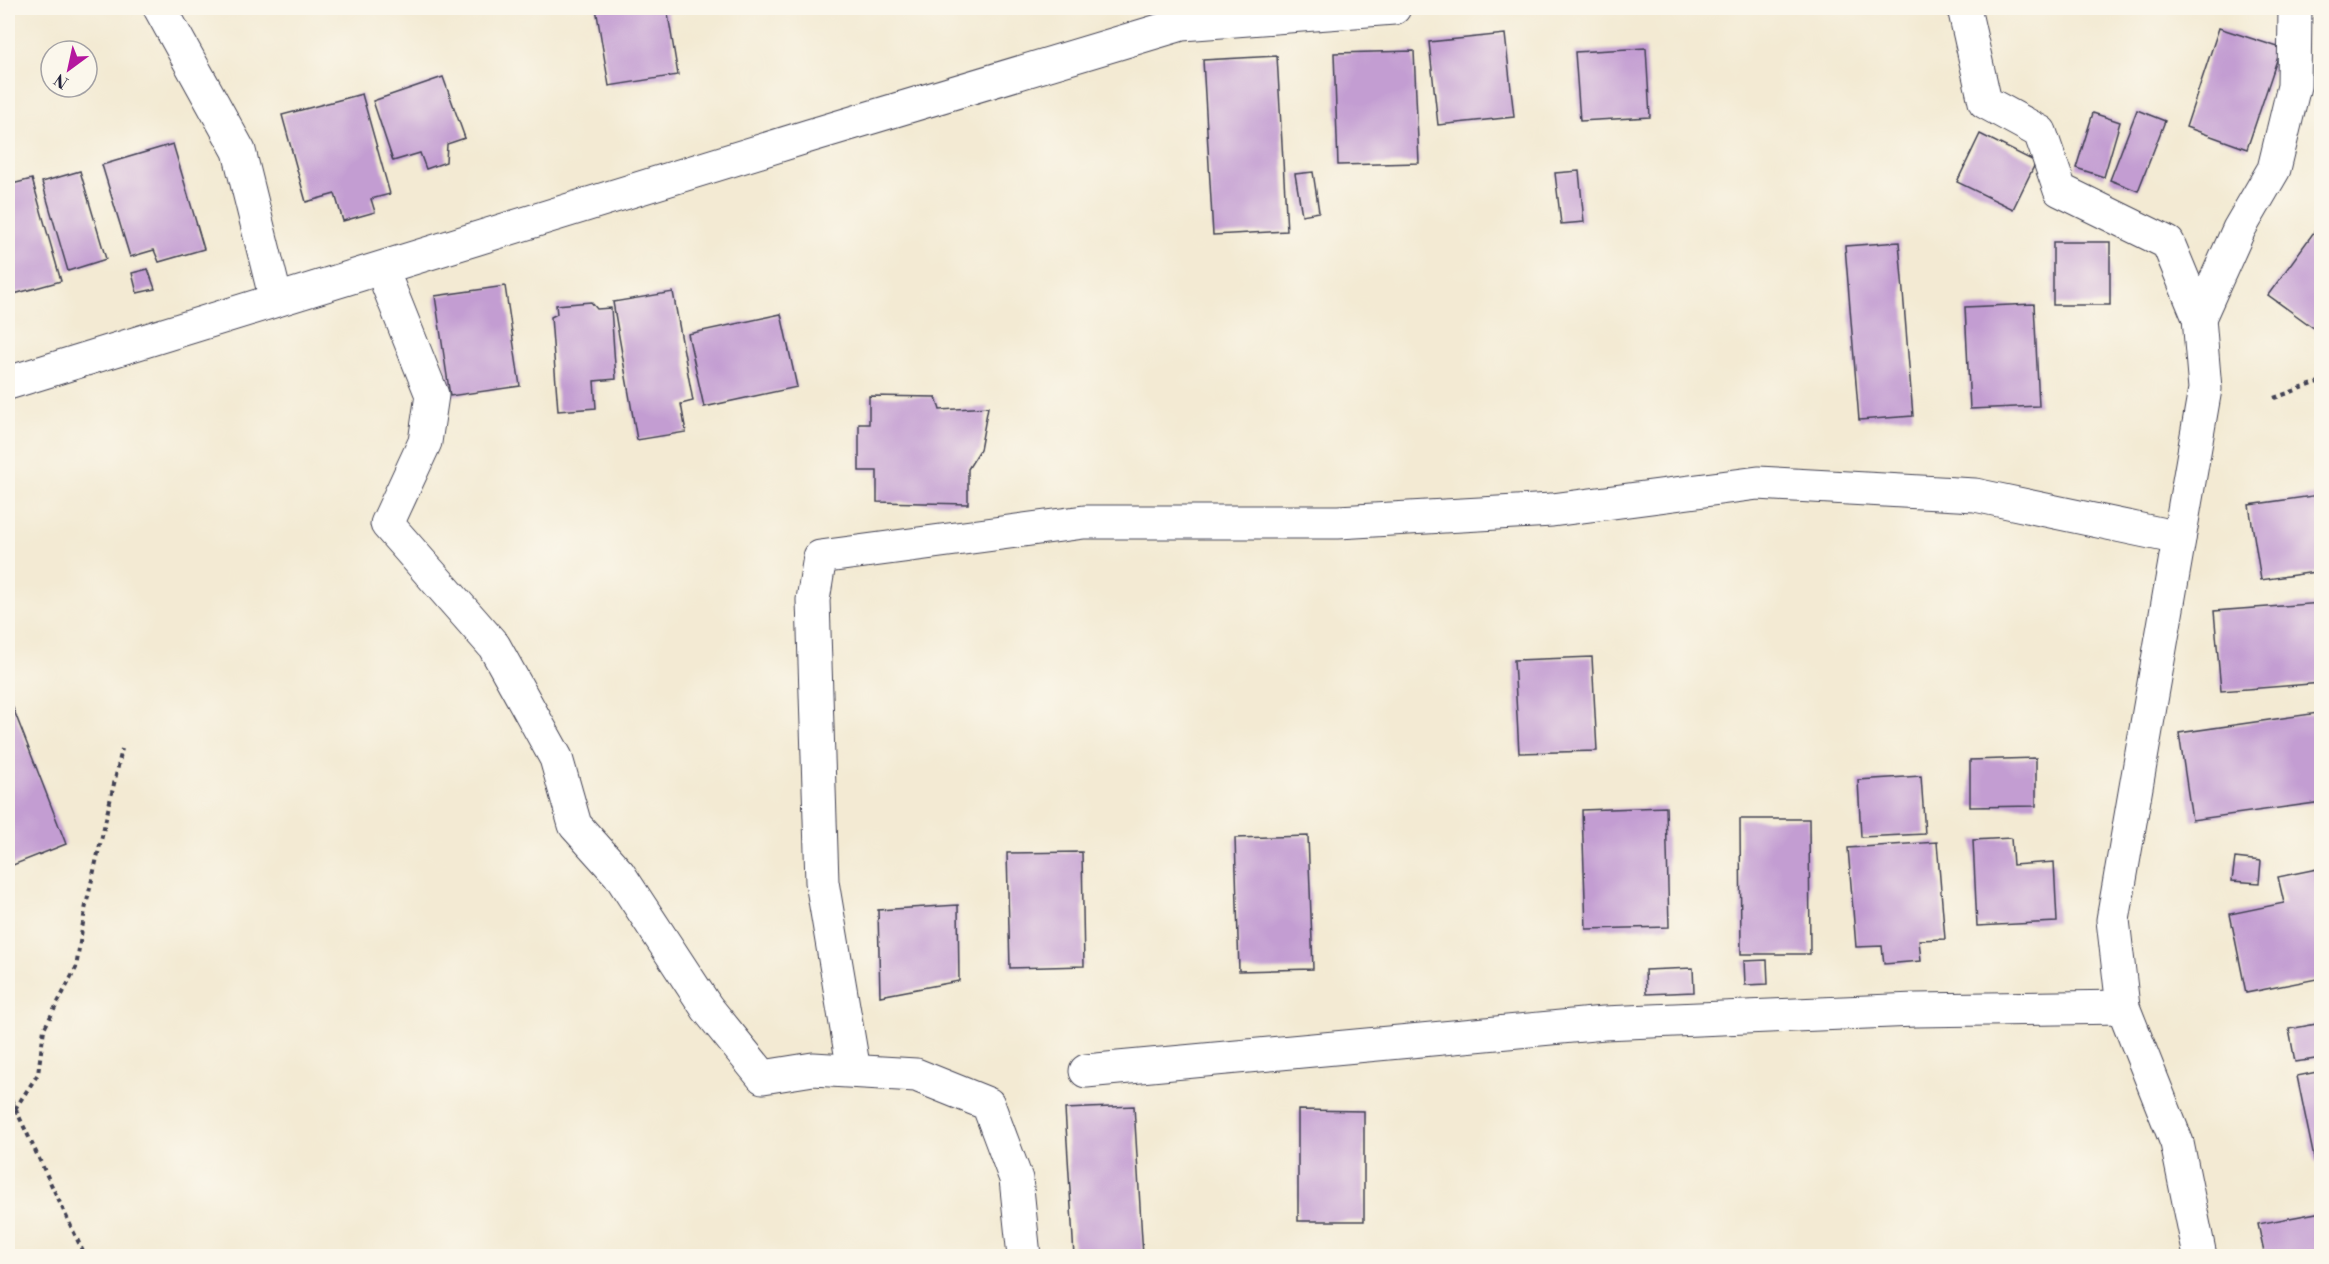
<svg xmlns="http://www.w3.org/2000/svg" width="2329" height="1264" viewBox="0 0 2329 1264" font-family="'Libre Bodoni',serif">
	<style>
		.building { fill: #c39dd2 }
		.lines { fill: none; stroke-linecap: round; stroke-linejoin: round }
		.minor-casing { stroke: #414052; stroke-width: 35 }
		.path { stroke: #414052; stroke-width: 4; stroke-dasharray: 4.5 4.5; stroke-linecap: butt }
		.minor { stroke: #fff; stroke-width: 33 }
	</style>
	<rect width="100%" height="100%" fill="#fbf7ec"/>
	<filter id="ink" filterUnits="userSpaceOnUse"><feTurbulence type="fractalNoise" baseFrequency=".0167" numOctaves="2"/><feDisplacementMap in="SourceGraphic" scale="12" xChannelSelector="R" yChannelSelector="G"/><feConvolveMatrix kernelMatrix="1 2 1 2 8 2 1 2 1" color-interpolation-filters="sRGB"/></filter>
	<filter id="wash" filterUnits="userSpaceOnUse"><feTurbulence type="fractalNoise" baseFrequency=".008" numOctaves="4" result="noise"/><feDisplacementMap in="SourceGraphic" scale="24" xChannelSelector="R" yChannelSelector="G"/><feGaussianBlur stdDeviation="1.35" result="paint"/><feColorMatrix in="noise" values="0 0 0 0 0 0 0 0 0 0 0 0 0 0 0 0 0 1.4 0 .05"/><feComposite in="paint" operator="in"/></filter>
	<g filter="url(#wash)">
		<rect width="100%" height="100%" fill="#f3ead3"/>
		<g id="blocks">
			<!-- building -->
			<g class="building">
				<path d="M596,8H667L678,75L609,86Z"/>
				<path d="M2219,28L2281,48L2247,149L2186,127Z"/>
				<path d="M1505,34L1514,117L1438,125L1429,42Z"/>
				<path d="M1646,48L1650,117L1580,121L1575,52Z"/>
				<path d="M1414,51L1419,163L1338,165L1334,53Z"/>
				<path d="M1277,56L1287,231L1213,235L1203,60Z"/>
				<path d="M443,77L465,138L447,144L446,162L426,169L420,153L393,161L373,101Z"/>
				<path d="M362,94L390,194L371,199L375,212L343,221L335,194L306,202L282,115Z"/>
				<path d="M2137,110L2165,121L2138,191L2110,180Z"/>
				<path d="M2093,113L2120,122L2104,177L2076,168Z"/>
				<path d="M1980,134L2036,162L2013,209L1957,182Z"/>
				<path d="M173,144L204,249L159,262L154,250L130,257L102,165Z"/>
				<path d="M80,171L106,259L68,271L42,182Z"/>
				<path d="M1579,171L1584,222L1561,224L1555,173Z"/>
				<path d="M1313,172L1319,212L1302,215L1295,174Z"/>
				<path d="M32,179L61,281L14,294L8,270V185Z"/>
				<path d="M2322,221V334L2268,295Z"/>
				<path d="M1899,242L1913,416L1859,420L1845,246Z"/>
				<rect x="2053" y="242" width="57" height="63"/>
				<path d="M148,269L155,289L137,293L132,273Z"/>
				<path d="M505,286L520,386L450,396L435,296Z"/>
				<path d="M673,292L693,401L681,404L686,432L637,440L613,302Z"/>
				<path d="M591,302L597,309L611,308L616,379L594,381L596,408L558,411L551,317L557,314L556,305Z"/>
				<path d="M2034,304L2039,406L1970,409L1965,307Z"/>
				<path d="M781,314L797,387L704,407L688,334Z"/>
				<path d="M869,396L936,397L940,410L988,407L980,450L968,469V504L877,502V471H859V424H869Z"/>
				<path d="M2319,495L2322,509V571L2261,580L2249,505Z"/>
				<path d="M2322,603V683L2221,691L2214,611Z"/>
				<path d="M1592,657L1597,751L1519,753L1514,660Z"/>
				<path d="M8,695L66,844L8,867Z"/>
				<path d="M2318,713L2322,732V802L2192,820L2179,733Z"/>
				<path d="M2036,758V806L1970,807V760Z"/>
				<path d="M1921,776L1925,834L1861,837L1858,780Z"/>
				<path d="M1666,807L1669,927L1586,929L1582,810Z"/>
				<path d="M1740,819H1809L1810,954H1741Z"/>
				<path d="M1308,836L1313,969L1239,971L1235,838Z"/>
				<path d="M2011,838L2013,865L2054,862L2057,922L1977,926L1973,840Z"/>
				<path d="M1937,842L1945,939L1919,940L1921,961L1884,964L1882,946L1856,947L1848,848Z"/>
				<path d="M1082,852L1084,966L1010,968L1007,853Z"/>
				<path d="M2235,858L2261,861L2259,883L2232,881Z"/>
				<path d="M2322,868V978L2246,993L2230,914L2284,903L2278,877Z"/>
				<path d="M958,905L959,981L880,996L878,910Z"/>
				<path d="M1767,960L1768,984L1745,985L1744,961Z"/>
				<path d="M1693,968L1694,992L1646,994L1645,970Z"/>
				<path d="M2322,1023V1058L2295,1062L2289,1029Z"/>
				<path d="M2322,1071V1162L2315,1163L2297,1076Z"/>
				<path d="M1134,1106L1143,1256H1074L1065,1109Z"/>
				<path d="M1298,1110L1364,1111V1221H1298Z"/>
				<path d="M2322,1212V1256H2265L2258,1224Z"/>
			</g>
		</g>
	</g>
	<g filter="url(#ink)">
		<use href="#blocks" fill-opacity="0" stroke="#414052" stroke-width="1.5"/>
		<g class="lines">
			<defs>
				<g id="minor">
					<path d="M160,8L239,151L276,300"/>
					<path d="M1964,8L1985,102L2040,132L2060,190L2168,243L2199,318L2205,389L2113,920L2123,1007L2177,1143L2200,1256"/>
					<path d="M388,285L432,395L425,442L387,524L494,646L556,758L575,825L619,874L707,1008L763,1077L813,1069L916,1075L988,1104L1016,1179L1024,1256"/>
					<path d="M2199,318L2239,229L2274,169L2294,86L2295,8"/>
					<path d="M8,383L809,136L1182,24L1394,8"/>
					<path d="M854,1071L822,882L813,600L820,557L1084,522H1338L1552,510L1758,483L1975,495L2179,538"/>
					<path d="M1086,1071L1604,1023L1915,1010L2123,1007"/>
				</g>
			</defs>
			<!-- minor casing -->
			<use href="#minor" class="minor-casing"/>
			<!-- path -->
			<g class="path">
				<path d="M2274,398L2322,381"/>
				<path d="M8,1093L85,1256"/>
				<path d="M15,1109L38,1074L44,1029L76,968L85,910L122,749"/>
			</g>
			<!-- minor -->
			<use href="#minor" class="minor"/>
		</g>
	</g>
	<!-- margin -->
	<rect width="2329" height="1264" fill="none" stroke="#fbf7ec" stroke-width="30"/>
	<!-- north arrow -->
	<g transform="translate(69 69) rotate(213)"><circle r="28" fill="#fbf7ec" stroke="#a4a2a5" stroke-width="1.5"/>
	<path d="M0-4.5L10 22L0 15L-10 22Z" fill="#b5179e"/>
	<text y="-9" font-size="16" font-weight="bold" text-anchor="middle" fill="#22223b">N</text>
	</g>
</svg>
